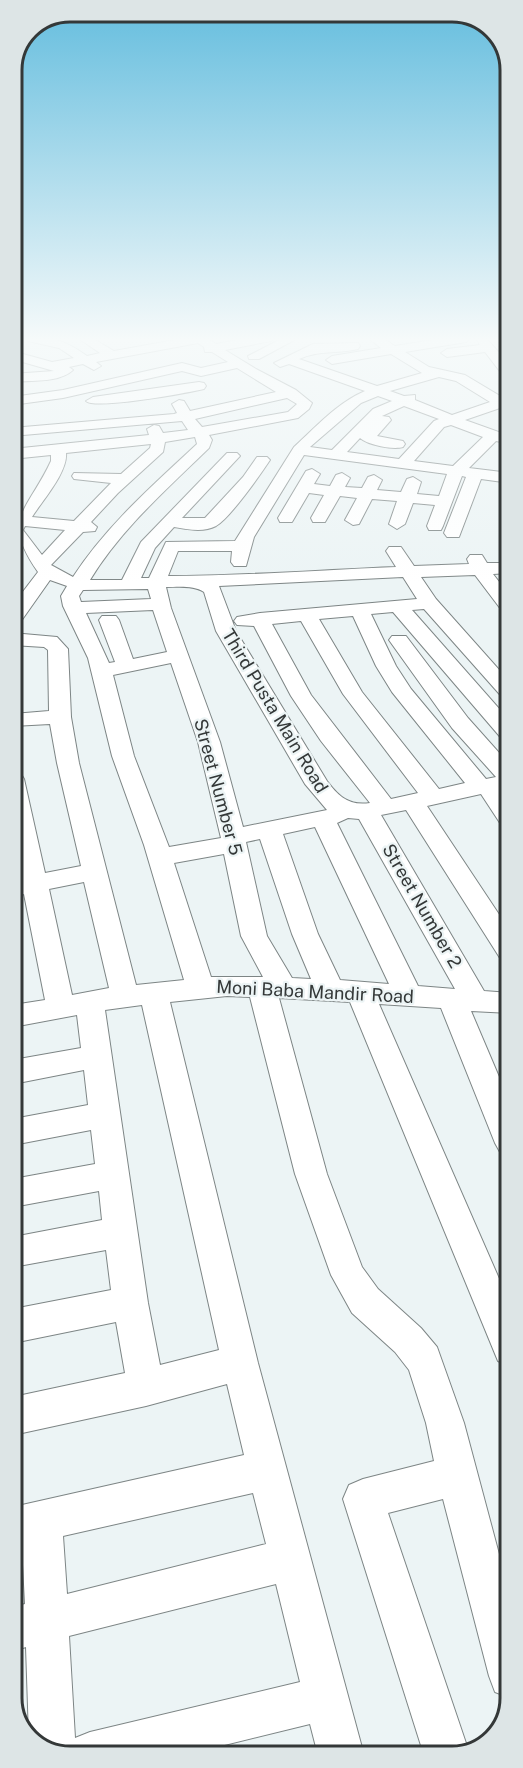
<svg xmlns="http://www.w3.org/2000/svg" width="523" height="1768" viewBox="0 0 523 1768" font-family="'Public Sans',sans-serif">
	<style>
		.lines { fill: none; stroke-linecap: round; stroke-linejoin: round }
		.minor-casing { stroke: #7d8585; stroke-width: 2 }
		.minor { fill: #fff; fill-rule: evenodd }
		.labels { text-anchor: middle; stroke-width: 4.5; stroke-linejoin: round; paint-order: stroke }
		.street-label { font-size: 18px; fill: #343838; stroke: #ecf4f5 }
		.rim { fill: none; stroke: #343838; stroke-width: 3 }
	</style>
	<rect width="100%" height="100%" fill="#ecf4f5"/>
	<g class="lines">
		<defs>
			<g id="minor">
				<path d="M26,338C52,336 66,341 87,356L100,353L78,338H92L114,351L186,338H211L210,340L216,344L249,338H273L271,341L225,350L256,369L296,390L312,403L309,409L298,418L209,435L212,440L209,448C167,489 121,529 90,580H122L141,542L227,453H237L240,456L182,518H205L243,477L257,457H267L270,460C260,475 230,518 216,526C203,533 187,529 174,527L155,548L141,578H149L166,542L235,541L294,447C316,427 337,403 365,391L289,364L280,367L274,363L313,344L358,343L360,346L358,349C337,354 319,350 299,359L377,386L422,373L391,354L332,364L326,360L332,356L381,348L368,338H382L395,346L445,338H472L466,342L405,352L429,367L465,375L510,402V412L500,408L465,420L510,436V444L496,441L469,468L510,473V483L481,479L459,537H447L444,533L466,477L462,476L443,526L441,530H429L427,526L435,505L413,503L405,524L397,529L389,524L397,501L372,499L359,524L353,525L345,520L357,498L340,496L325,522H313L311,518L324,495L309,493L292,522H280L278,518L306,471L312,469L320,474L314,484L330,486L336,475L342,473L350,478L345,487L362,488L368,477L374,475L382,480L377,490L401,492L407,479L413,477L421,482L417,494L439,496L447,474L304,455L254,537L246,566H234L231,562L232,551H178L168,576C244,576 320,570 396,567L386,551L389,547H401L414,566L469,564L467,559L470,555H482L487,563H510V573L493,574L510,596V614L503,612L475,575L421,577L436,599L510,682V700L503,698L424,609L412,610L510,721V740L502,739L393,612L371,614L396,666L411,689L486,779L496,777L452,728L389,640L392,636H406L468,718L510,765V788L502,790L510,803V828L502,826L481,794L427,806L510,931V961L500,958L406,810L381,815L484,991L510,993V1013L471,1011L511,1105V1156L500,1152L495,1143L441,1008L379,1004L511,1306V1367L498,1361L350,1002L279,998L327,1174L362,1267L378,1289L421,1328L437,1347L464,1423L511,1599V1698L495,1692L489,1676L443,1499L388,1513L469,1752L464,1755H424L343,1499L349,1485L363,1479L434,1461L426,1423L409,1370L395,1352L352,1313L331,1275L295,1174L250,997L227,996L170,1002L258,1363L364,1755H318L310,1724L184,1755L63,1756L32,1741L29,1737L26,1647L13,1651V1607L25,1604L22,1545L13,1547V1507L244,1455L227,1384L146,1406L13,1435V1397L125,1373L116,1322L13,1343V1309L111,1290L106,1250L13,1267V1237L102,1220L99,1191L13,1207V1179L95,1164L91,1130L13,1145V1119L88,1105L84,1070L13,1084V1060L81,1048L77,1015L13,1027V1005L45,1000L24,894L13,897V880L21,878L13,835V772L21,774L24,779L45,873L81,866L57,763L50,724L13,726V714L49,711L48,650L44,647L12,645V633L57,637L68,649L71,717L79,763L136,985L184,980L144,845L112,756L88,658L63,606L61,596L67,586L50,580L19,624L12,626V606L38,572C0,518 28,511 51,461V455L12,459V449L149,435L147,429L154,425L159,426L163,433L188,430L182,421L12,436V428L174,414L177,413L172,404L179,400L184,401L190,411L276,392L237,368L201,376L182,371L63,398L12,405V397L63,390L182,363L201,368L228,362L212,352H205L204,347L198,343L96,362L101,366L94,370L83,364L69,367L73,370C59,383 32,380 12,382V374L54,371L12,359V351L52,362L74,358L59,348L28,341ZM439,377L456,381L490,402L452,415L415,400V395L404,396L390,391ZM378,396L392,401L373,409L332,450L310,447L361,403ZM287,398L297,404L288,412L202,427L195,419ZM404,406L439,419L434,421L399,459L347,452L360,438C368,445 393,450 403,447L405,444L403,441L377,436L391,420L389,417L382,416ZM451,425L483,437L453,466L414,461L444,427ZM195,437L197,444C153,485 106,526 73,577L51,565L83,532L95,531L97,527L91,522L118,493L163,452L165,442ZM151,444L150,448L121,474L74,473L72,476L74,479L111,483L74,521L32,517C42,501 68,472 66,453ZM25,526L65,530L42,555L23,530ZM403,577L417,599L260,613L237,617L234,621L237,625L254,626L291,696L321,741L370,803C349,806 339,797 327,781L236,631L219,586ZM166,587C178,587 194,585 204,592L216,631L305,784L327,810L243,827L220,742L171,608ZM148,589L151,599L81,602L79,596L83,590ZM153,610L167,652L133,659L119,620L116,616H102L99,620L115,662L109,663L86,613ZM353,616L376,666L392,692L465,783L439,789L362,692L319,619ZM301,621L343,694L418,793L391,799L311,695L272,624ZM171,663L198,742L221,838L169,847L134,756L113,675ZM348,818L359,819L455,989L418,986L337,823ZM315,827L389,984L340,980L318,934L283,834ZM260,839L292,934L311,979L292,978L267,936L246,842ZM224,854L241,936L263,977H211L174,863ZM84,882L109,988L72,995L49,889ZM142,1005L219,1350L160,1365L148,1303L105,1010ZM253,1493L266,1544L67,1594L63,1536ZM276,1584L300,1682L90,1732L75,1738L69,1636Z"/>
				<path d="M283,338H298L259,359H249L248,356Z"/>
				<path d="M476,338H486C497,351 510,361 510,379L505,378L485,352L447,357L441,353L447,349L480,345Z"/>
				<path d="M199,382L204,383L206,386L204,389C187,393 95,410 86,401L93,397Z"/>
			</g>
		</defs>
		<!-- minor casing -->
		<use href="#minor" class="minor-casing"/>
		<!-- minor -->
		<use href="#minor" class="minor"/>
	</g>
	<!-- sky -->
	<linearGradient id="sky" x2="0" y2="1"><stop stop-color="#64bdde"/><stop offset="0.58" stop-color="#f6fafa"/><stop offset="1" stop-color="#f6fafa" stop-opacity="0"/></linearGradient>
	<rect width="523" height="585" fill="url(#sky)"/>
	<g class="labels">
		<!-- street labels -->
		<g class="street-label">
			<text transform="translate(275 711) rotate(59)" y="6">Third Pusta Main Road</text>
			<text transform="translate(218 787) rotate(75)" y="6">Street Number 5</text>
			<text transform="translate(422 906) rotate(60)" y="6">Street Number 2</text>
			<text transform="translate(315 992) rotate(3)" y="6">Moni Baba Mandir Road</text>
		</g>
	</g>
	<!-- crop -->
	<path d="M0 0H523V1768H0ZM70 22H452A48 48 0 0 1 500 70V1698A48 48 0 0 1 452 1746H70A48 48 0 0 1 22 1698V70A48 48 0 0 1 70 22Z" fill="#dde5e6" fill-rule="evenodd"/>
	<path class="rim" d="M70 22H452A48 48 0 0 1 500 70V1698A48 48 0 0 1 452 1746H70A48 48 0 0 1 22 1698V70A48 48 0 0 1 70 22Z"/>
</svg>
